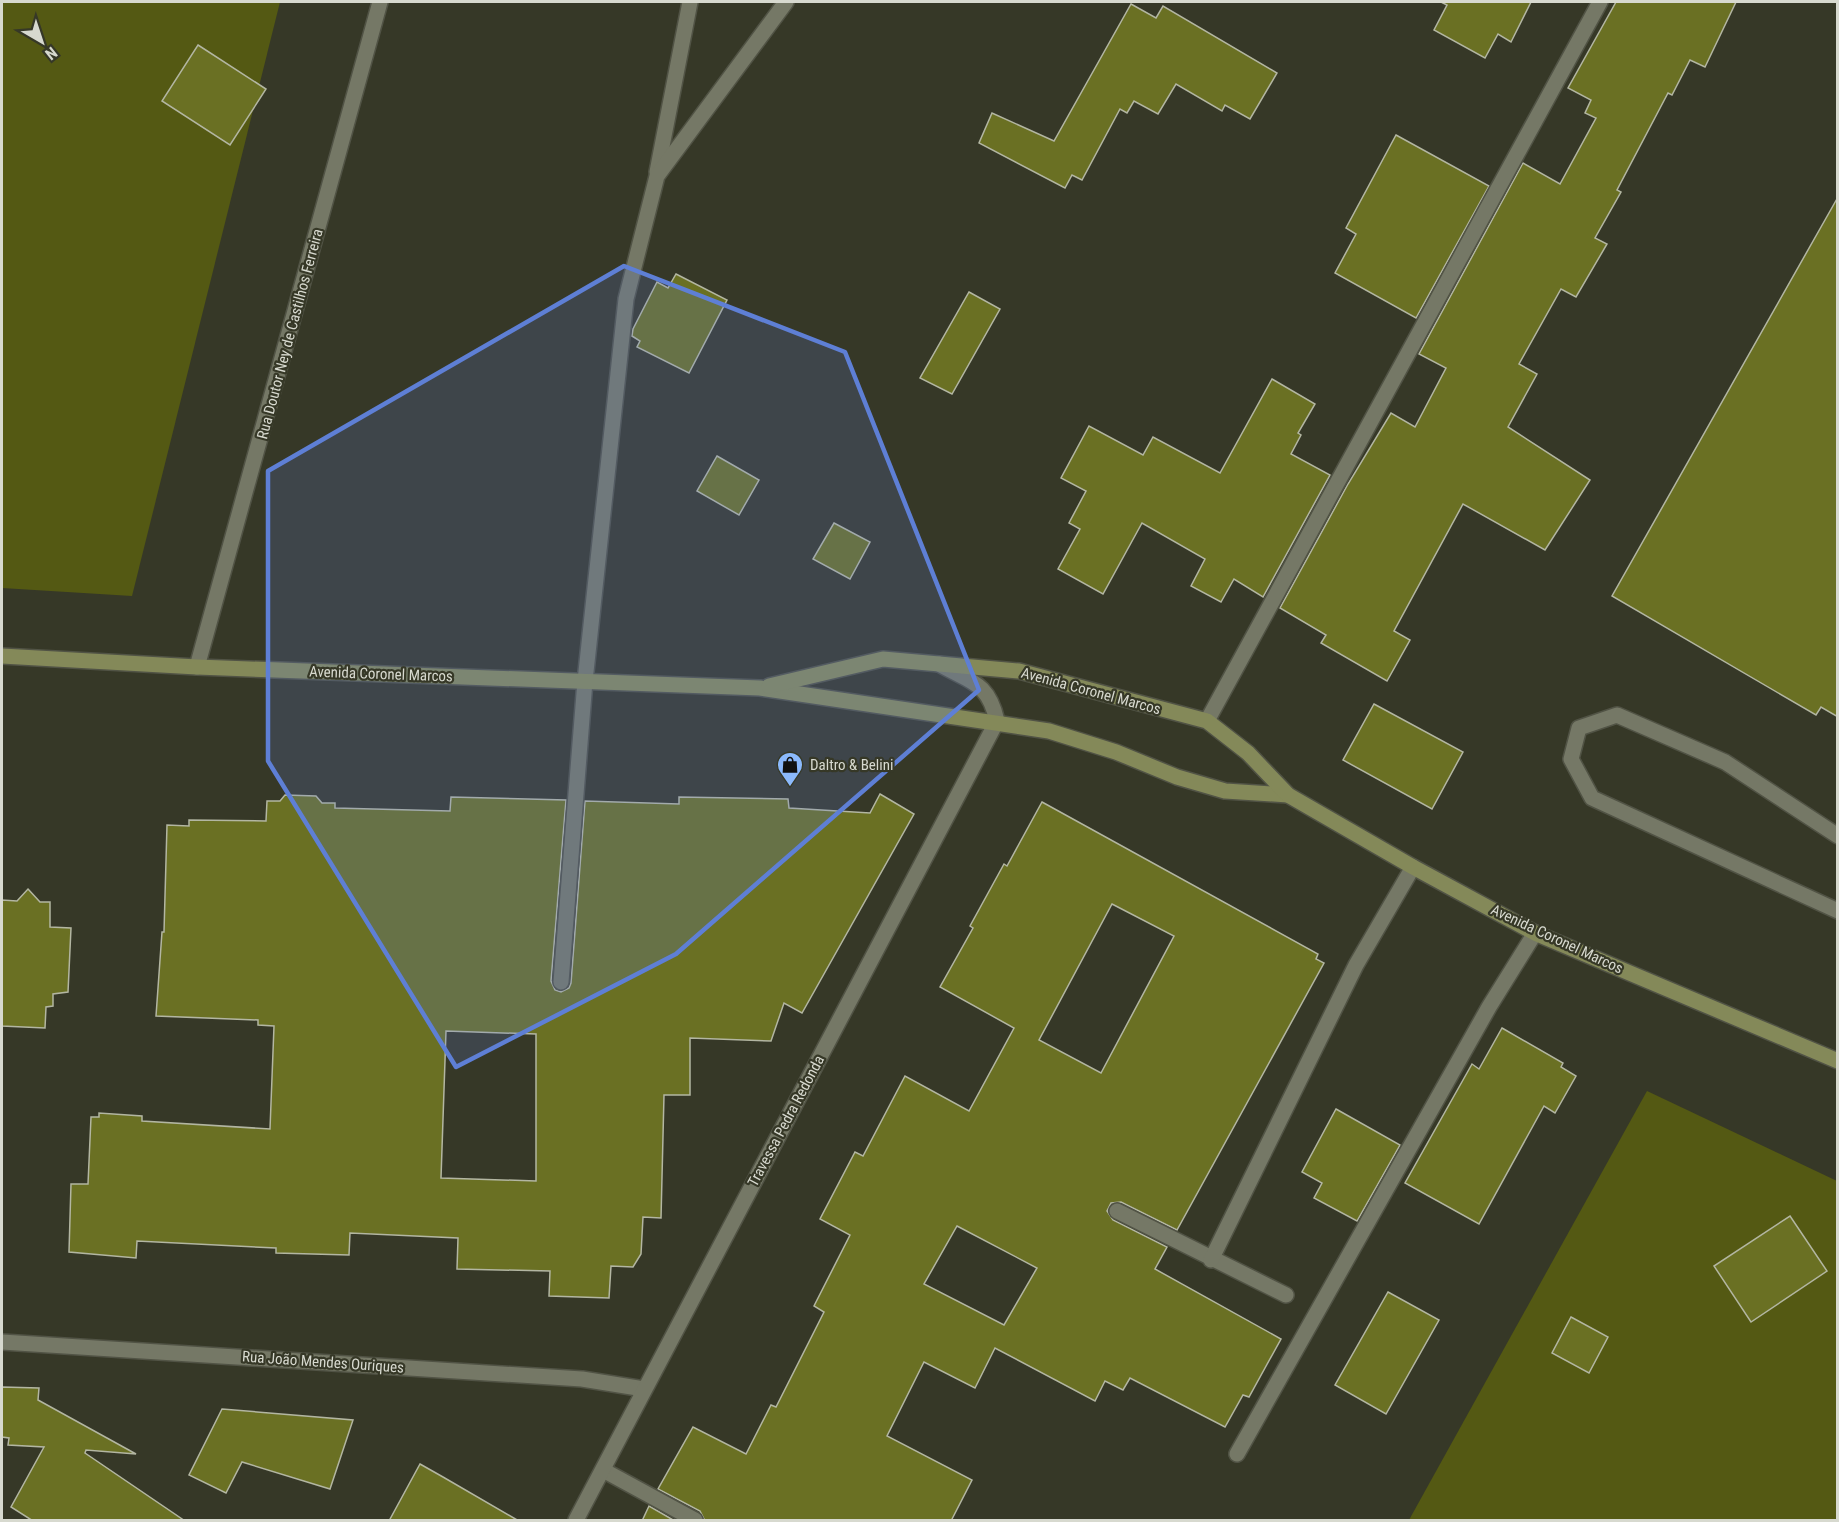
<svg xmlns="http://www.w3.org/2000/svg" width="1839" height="1522" viewBox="0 0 1839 1522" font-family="'Roboto Condensed',sans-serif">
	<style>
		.green { fill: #545913 }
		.building { fill: #6a7023; stroke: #b3b6a2; stroke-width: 1.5; fill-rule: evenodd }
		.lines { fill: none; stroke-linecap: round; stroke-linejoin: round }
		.service-casing { stroke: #515345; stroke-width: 18 }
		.minor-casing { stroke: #515345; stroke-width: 18 }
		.secondary-casing { stroke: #515345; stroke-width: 18 }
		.service { stroke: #757866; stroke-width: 15 }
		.minor { stroke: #757866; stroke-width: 15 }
		.secondary { stroke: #848959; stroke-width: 15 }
		.marked { fill: #5e7fd5; fill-opacity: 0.2; stroke: #5e7fd5; stroke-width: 4.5; stroke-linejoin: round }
		.labels { text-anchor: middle; stroke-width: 4.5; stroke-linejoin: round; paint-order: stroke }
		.street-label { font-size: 15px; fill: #d7d9cf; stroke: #363827 }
		.poi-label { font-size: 15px; fill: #d7d9cf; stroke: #363827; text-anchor: start }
	</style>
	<rect width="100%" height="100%" fill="#363827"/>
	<!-- green -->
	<g class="green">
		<path d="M2,2H280L132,596L2,588Z"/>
		<path d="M1647,1091L1837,1181V1520H1409Z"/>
	</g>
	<!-- building -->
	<g class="building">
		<path d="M1441,2H1531L1511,42L1498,34L1485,58L1434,30L1447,5Z"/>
		<path d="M1616,2H1736L1705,67L1690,60L1672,95L1668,93L1617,190L1621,192L1595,238L1607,244L1576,297L1561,289L1519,364L1537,374L1508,427L1590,480L1545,550L1463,504L1394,631L1410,640L1387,681L1321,643L1326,635L1280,608L1348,484L1391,413L1415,427L1446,368L1419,354L1523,163L1560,184L1596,118L1585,113L1591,100L1568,88Z"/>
		<path d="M1131,4L1156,18L1163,6L1277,73L1250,119L1225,105L1222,111L1176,84L1158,114L1134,101L1127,113L1120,109L1082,180L1072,175L1065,188L979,143L992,113L1054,141Z"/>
		<path d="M198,45L266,89L230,145L162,101Z"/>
		<path d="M1396,135L1489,186L1416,318L1335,273L1356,234L1346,228Z"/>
		<path d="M1838,197V717L1821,707L1816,715L1612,596Z"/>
		<path d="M676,274L727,300L689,373L637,347L640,341L632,336L633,329L657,282L668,288Z"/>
		<path d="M969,292L1000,309L952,394L920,378Z"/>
		<path d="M1272,379L1315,404L1298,433L1301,435L1291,454L1330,475L1263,597L1234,579L1221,602L1191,586L1205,559L1142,523L1103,594L1058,569L1080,529L1069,523L1086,491L1061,478L1089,426L1143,455L1153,437L1220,473Z"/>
		<path d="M717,456L759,480L739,515L697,491Z"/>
		<path d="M834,523L870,542L850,579L813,559Z"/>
		<path d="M1374,704L1463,752L1432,809L1343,760Z"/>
		<path d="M880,794L914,814L802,1013L784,1003L771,1041L690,1038V1095H664L661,1218L643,1217L641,1254L633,1267L611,1266L609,1298L549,1296L550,1271L457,1269L458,1238L350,1233L349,1255L276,1253V1248L137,1241L136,1258L69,1252L71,1184H88L91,1117H99V1113L142,1116V1121L270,1129L274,1026L258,1025V1020L156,1016L162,932H164L167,825L189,826V820L266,821L267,801H280L285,795L316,796L322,803H335V808L450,811L451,797L566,800L551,981L555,990L561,992L569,988L571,983L585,801L679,804V797L788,799L789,808L870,813ZM446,1031L536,1034V1181L441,1178Z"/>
		<path d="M1042,802L1318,954L1316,959L1324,963L1177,1230L1121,1202L1111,1203L1107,1211L1113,1220L1167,1247L1155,1269L1281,1339L1249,1397L1243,1395L1225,1427L1130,1378L1123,1390L1105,1381L1095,1401L995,1348L975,1388L924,1362L887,1436L972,1480L951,1521H705L700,1511L658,1489L693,1427L746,1454L771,1405L776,1407L824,1312L814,1306L850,1235L820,1219L855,1152L863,1156L905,1076L969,1111L1014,1028L940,987L973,928L970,926L1004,864L1007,866ZM1112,904L1174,936L1101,1073L1039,1040ZM957,1226L1037,1268L1004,1325L924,1284Z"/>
		<path d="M28,889L40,902H50V927L71,928L68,992L53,994V1006L46,1007L45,1028L2,1026V900L17,901Z"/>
		<path d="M1502,1028L1563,1063L1561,1067L1576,1076L1555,1113L1544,1106L1479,1224L1405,1183L1472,1064L1479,1069Z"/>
		<path d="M1336,1109L1400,1145L1357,1221L1314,1198L1322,1183L1302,1172Z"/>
		<path d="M1790,1216L1827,1271L1751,1322L1714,1266Z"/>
		<path d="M1388,1292L1439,1320L1386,1414L1335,1385Z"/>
		<path d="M1571,1317L1608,1337L1589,1373L1552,1353Z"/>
		<path d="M2,1387L39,1388L38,1400L136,1454L86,1450L85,1453L185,1521H33L11,1507L44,1447L8,1445L9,1438L2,1437Z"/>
		<path d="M222,1409L353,1420L330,1489L242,1462L226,1493L189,1475Z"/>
		<path d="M420,1464L443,1477L519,1521H389Z"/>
		<path d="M649,1506L675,1521H642Z"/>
	</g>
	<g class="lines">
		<defs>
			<path id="service" d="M1838,836L1725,762L1617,715L1579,728L1571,759L1592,798L1838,911"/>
			<g id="minor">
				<path d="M657,172L690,2"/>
				<path d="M197,667L380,2"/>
				<path d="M1207,721L1600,2"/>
				<path d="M561,982L585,681L626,299L657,176L786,2"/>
				<path d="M1117,1211L1286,1295"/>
				<path d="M1211,1260L1356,965L1413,867"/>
				<path d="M2,1342L582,1379L644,1389"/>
				<path d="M1237,1454L1489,1007L1535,933"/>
				<path d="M603,1470L695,1520"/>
				<path d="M576,1520L997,721C988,681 970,682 939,664"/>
			</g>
			<g id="secondary">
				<path d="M2,656L197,667L760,688L1049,731L1116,752L1177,777L1225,791L1288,795"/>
				<path d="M769,686L883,659L1019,671L1207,721L1248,753L1288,795L1413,867L1535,933L1838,1061"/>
			</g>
		</defs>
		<!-- service casing -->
		<use href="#service" class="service-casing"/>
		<!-- minor casing -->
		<use href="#minor" class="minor-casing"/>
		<!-- secondary casing -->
		<use href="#secondary" class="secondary-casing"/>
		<!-- service -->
		<use href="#service" class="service"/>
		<!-- minor -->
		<use href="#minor" class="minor"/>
		<!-- secondary -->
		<use href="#secondary" class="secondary"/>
	</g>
	<!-- marked area -->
	<path class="marked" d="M624,266L845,352L979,690L676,954L456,1067L268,761V471Z"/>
	<!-- icons -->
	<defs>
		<symbol id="shop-pin" viewBox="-11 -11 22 30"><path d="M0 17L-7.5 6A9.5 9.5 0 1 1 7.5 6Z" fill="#8bb9fc" stroke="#363827"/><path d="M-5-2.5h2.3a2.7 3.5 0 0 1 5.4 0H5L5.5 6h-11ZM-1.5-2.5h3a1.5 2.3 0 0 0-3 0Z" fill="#111"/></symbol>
	</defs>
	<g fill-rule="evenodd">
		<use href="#shop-pin" x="775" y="750" width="30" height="40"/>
	</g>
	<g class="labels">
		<!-- street labels -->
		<g class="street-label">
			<text transform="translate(290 334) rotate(-75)" y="5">Rua Doutor Ney de Castilhos Ferreira</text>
			<text transform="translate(381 674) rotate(2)" y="5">Avenida Coronel Marcos</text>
			<text transform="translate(1091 691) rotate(15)" y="5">Avenida Coronel Marcos</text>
			<text transform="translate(1557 939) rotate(25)" y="5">Avenida Coronel Marcos</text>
			<text transform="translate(786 1121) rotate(-62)" y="5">Travessa Pedra Redonda</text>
			<text transform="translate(323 1362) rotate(4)" y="5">Rua João Mendes Ouriques</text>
		</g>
		<!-- poi labels -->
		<g class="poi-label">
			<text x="810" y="770">Daltro &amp; Belini</text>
		</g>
	</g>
	<!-- border -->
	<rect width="1839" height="1522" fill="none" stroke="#d7d9cf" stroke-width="6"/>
	<!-- north arrow -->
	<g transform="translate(42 42) rotate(141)" stroke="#363827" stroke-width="4.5" paint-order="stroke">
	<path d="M0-4.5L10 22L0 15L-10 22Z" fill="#d7d9cf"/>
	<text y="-9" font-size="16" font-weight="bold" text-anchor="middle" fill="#d7d9cf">N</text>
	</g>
</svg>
